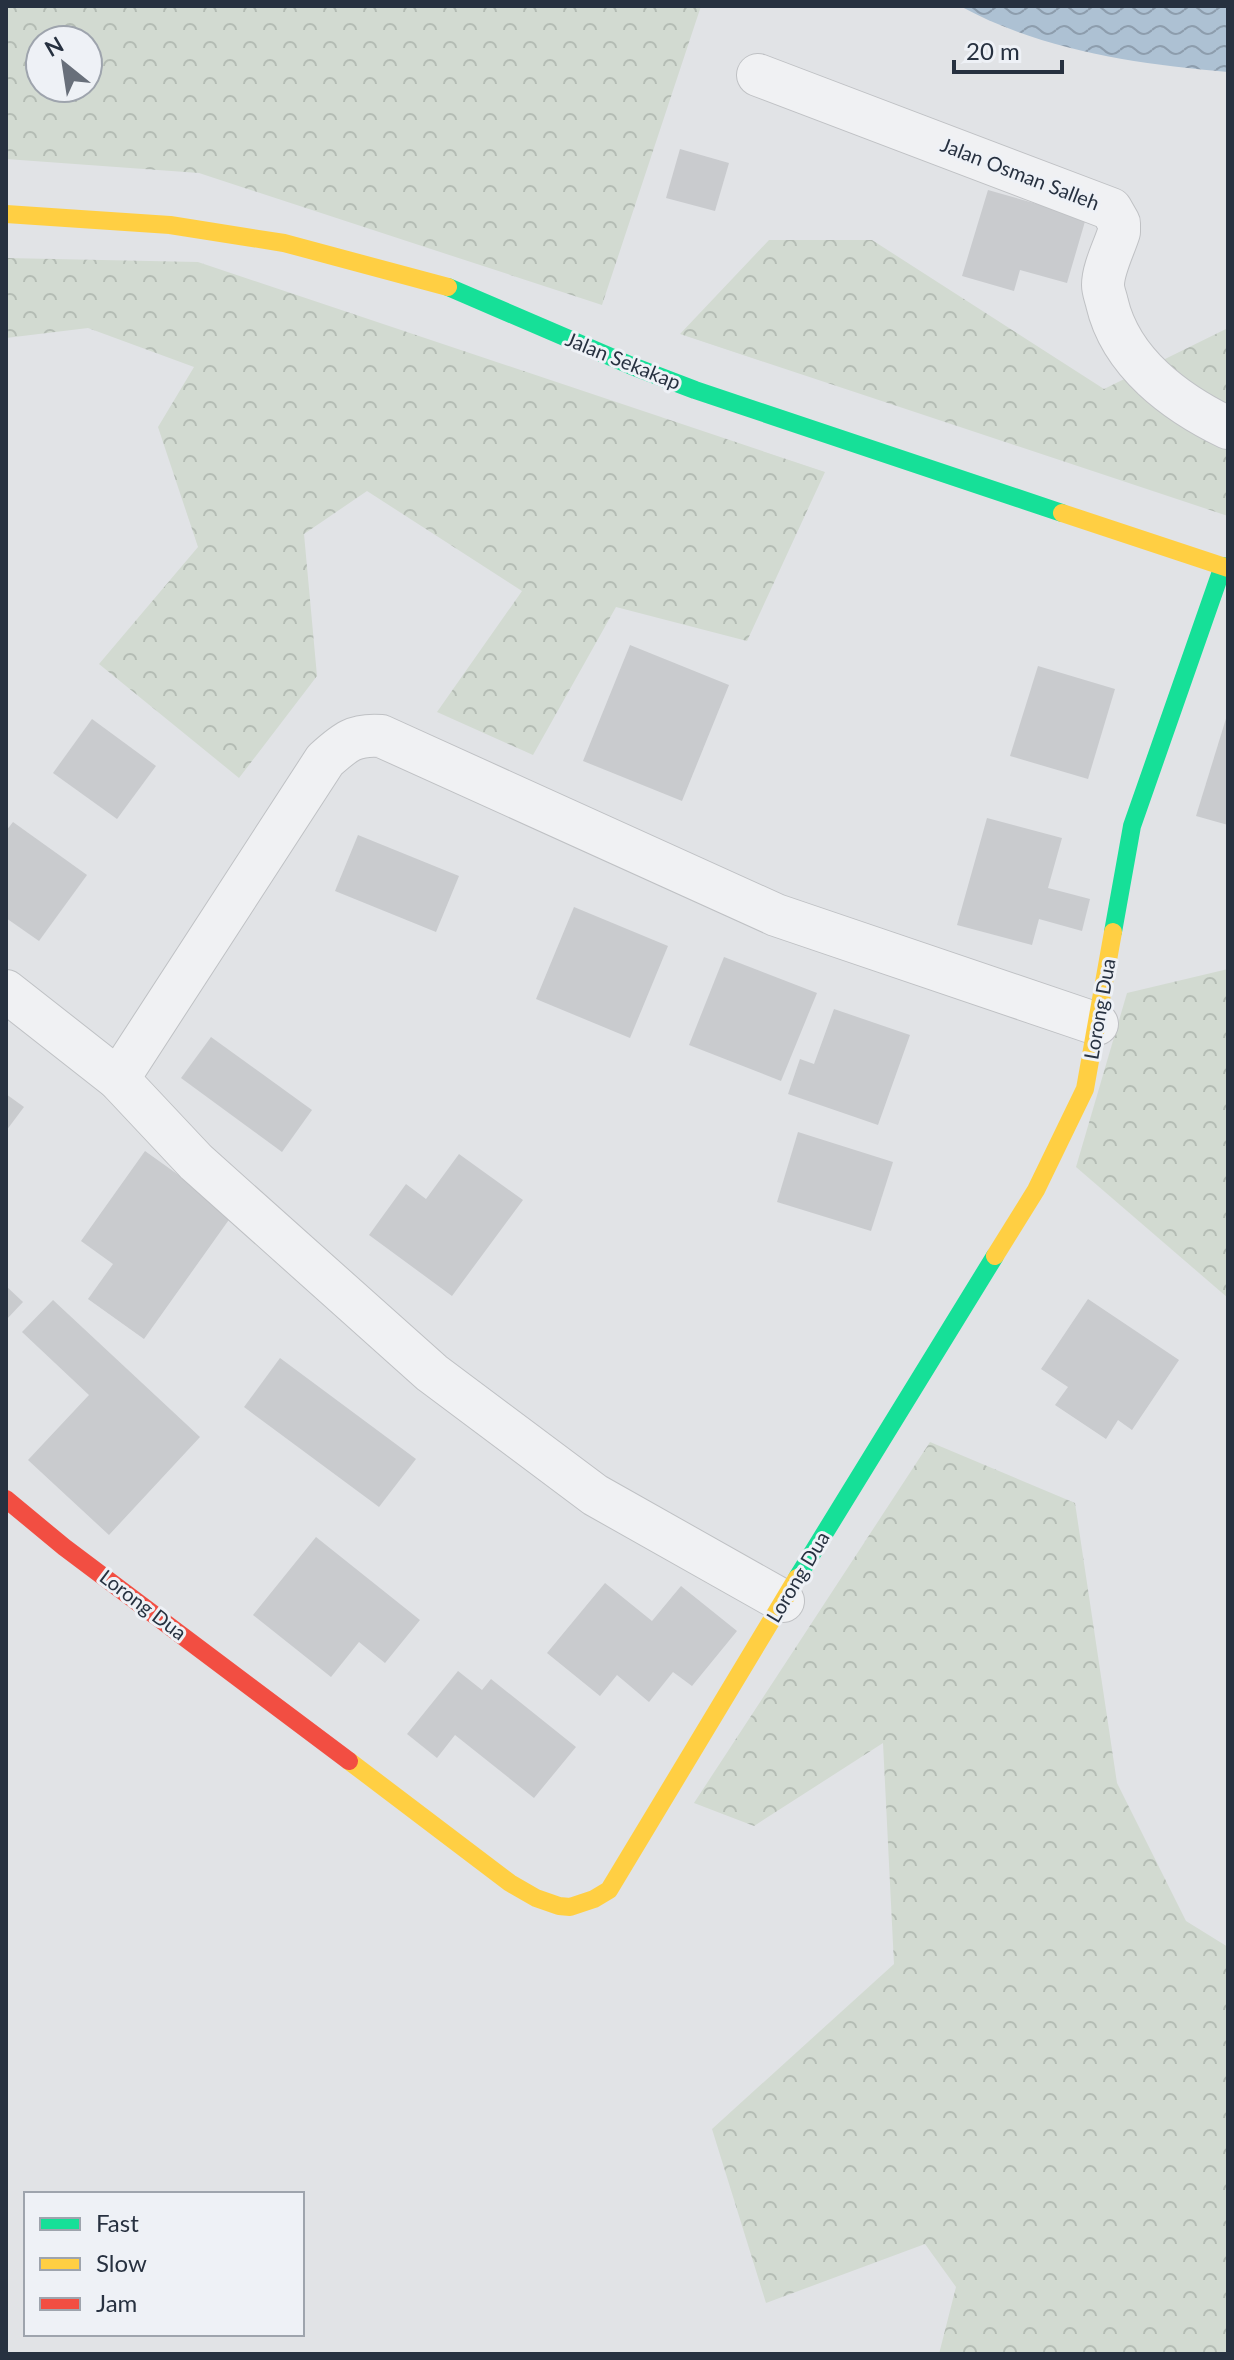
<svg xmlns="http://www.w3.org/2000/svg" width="1234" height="2360" viewBox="0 0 1234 2360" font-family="Lato,sans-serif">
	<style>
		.forest { fill: url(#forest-crowns); fill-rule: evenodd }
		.water { fill: url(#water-waves) }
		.building { fill: #c9cbce }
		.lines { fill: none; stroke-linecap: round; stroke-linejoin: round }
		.street-casing { stroke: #bfc1c4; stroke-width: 44 }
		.street { stroke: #f0f1f3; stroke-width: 42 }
		.fast { stroke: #16e098; stroke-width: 18 }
		.slow { stroke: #ffcf43; stroke-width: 18 }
		.jam { stroke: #f24e42; stroke-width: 18 }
		.labels { text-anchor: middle; stroke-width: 6; stroke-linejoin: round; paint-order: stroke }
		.street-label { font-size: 20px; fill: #273140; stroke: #eef1f6 }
	</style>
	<defs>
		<pattern id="forest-crowns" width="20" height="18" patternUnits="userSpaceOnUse" patternTransform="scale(2)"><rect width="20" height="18" fill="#d2dad1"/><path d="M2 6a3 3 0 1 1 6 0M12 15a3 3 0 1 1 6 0" fill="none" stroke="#b4bcb4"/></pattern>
		<pattern id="water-waves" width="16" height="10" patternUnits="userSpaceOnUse" patternTransform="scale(2)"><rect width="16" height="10" fill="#adc1d3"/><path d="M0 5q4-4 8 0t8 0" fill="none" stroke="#8d9dad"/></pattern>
	</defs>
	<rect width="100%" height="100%" fill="#e1e3e6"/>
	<!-- forest -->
	<g class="forest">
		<path d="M6,6H701L602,305L199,173L6,159ZM40,40H88V88H40Z"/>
		<path d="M769,240H872L1104,389L1228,328V516L680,334Z"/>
		<path d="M6,258L198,262L825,472L747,641L616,607L533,755L437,712L522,591L367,491L304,534L317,676L239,778L99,664L198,547L158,427L194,367L88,328L6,338Z"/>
		<path d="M1228,969V1298L1076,1167L1127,993Z"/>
		<path d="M930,1442L1075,1503L1117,1783L1186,1921L1228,1947V2354H939L956,2287L925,2244L766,2303L712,2129L894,1964L883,1743L754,1826L694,1803Z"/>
	</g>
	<!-- water -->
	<path class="water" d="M960,6H1228V72C1136,64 1043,51 960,6Z"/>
	<!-- building -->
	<g class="building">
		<path d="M680,149L729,163L715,211L666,198Z"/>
		<path d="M988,190L1086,218L1067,283L1020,270L1014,291L962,276Z"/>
		<path d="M630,645L729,685L682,801L583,761Z"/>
		<path d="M1038,666L1115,689L1088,779L1010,756Z"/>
		<path d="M1228,712V825L1196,816Z"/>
		<path d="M92,719L156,766L117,819L53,773Z"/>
		<path d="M987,818L1062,838L1048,888L1090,899L1082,931L1039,919L1032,945L957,925Z"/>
		<path d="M13,822L87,875L39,941L6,918V831Z"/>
		<path d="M358,835L459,876L436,932L335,891Z"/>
		<path d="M574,907L668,946L630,1038L536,999Z"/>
		<path d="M724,957L817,993L781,1081L689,1045Z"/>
		<path d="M834,1009L910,1035L878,1125L788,1094L800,1059L814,1064Z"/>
		<path d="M211,1037L312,1110L282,1152L181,1078Z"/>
		<path d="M6,1094L24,1107L6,1131Z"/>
		<path d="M798,1132L893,1162L871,1231L777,1202Z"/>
		<path d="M145,1151L233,1214L144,1339L88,1299L113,1264L81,1241Z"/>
		<path d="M459,1154L523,1200L452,1296L369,1235L406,1184L426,1199Z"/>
		<path d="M6,1286L23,1302L6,1320Z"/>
		<path d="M1088,1299L1179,1360L1132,1430L1118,1420L1106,1439L1055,1405L1068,1387L1041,1369Z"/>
		<path d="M53,1300L200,1437L109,1535L28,1460L89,1395L22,1332Z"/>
		<path d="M280,1358L416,1459L379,1507L244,1407Z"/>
		<path d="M316,1537L420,1620L385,1663L359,1642L331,1677L253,1615Z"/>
		<path d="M605,1583L652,1621L681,1586L737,1631L692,1686L673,1672L649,1702L617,1675L600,1696L547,1653Z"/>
		<path d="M458,1671L482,1690L491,1679L576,1747L534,1798L455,1735L437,1758L407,1734Z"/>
	</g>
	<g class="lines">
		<defs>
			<g id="street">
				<path d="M758,75L1111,209L1119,223V232C1114,248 1103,269 1103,285C1103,291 1106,298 1107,303C1121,363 1176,403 1228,428"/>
				<path d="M6,991L118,1079L196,1162L432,1373L595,1495L783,1601"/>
				<path d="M118,1079L325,760C345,742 354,734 381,736L776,915L1097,1024"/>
			</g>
		</defs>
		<!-- street casing -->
		<use href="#street" class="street-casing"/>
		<!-- street -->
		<use href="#street" class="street"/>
		<!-- fast -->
		<g class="fast">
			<path d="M448,287L632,366L695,390L1062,513"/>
			<path d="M1113,932L1132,826L1223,566"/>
			<path d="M797,1578L995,1256"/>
		</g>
		<!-- slow -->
		<g class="slow">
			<path d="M6,214L170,225L284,243L448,287"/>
			<path d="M1062,513L1228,568"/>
			<path d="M995,1256L1036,1190L1085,1089L1113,932"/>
			<path d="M349,1761L510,1883L536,1898L559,1906L570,1907L594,1899L609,1890L797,1578"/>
		</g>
		<!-- jam -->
		<path class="jam" d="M6,1499L64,1547L349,1761"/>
	</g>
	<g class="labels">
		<!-- street labels -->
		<g class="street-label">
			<text transform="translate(1020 174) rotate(21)" y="7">Jalan Osman Salleh</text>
			<text transform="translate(623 361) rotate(22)" y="7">Jalan Sekakap</text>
			<text transform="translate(1100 1009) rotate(-80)" y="7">Lorong Dua</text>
			<text transform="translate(798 1577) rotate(-59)" y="7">Lorong Dua</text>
			<text transform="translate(143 1605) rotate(37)" y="7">Lorong Dua</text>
		</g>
	</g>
	<!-- border -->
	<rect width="1234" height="2360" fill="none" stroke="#273140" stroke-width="16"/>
	<!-- legend -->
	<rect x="24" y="2192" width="280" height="144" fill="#eef1f6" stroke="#9ea4ad" stroke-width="2"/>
	<rect x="40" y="2218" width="40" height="12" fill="#16e098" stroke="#9ea4ad" stroke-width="2"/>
	<text x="96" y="2232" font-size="24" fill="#273140">Fast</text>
	<rect x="40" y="2258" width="40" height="12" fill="#ffcf43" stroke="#9ea4ad" stroke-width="2"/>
	<text x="96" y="2272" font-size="24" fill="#273140">Slow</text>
	<rect x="40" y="2298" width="40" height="12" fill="#f24e42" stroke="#9ea4ad" stroke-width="2"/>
	<text x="96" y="2312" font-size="24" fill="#273140">Jam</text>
	<!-- north arrow -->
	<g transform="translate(64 64) rotate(330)"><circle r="38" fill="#eef1f6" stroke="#9ea4ad" stroke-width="2"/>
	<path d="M0-6L14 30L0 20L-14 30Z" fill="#686f7a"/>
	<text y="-12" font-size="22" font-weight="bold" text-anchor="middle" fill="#273140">N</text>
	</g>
	<!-- scale -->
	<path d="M954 60v12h108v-12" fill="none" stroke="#273140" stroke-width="4"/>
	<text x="966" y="60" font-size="24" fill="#273140" stroke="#eef1f6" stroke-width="6" paint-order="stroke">20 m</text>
</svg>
